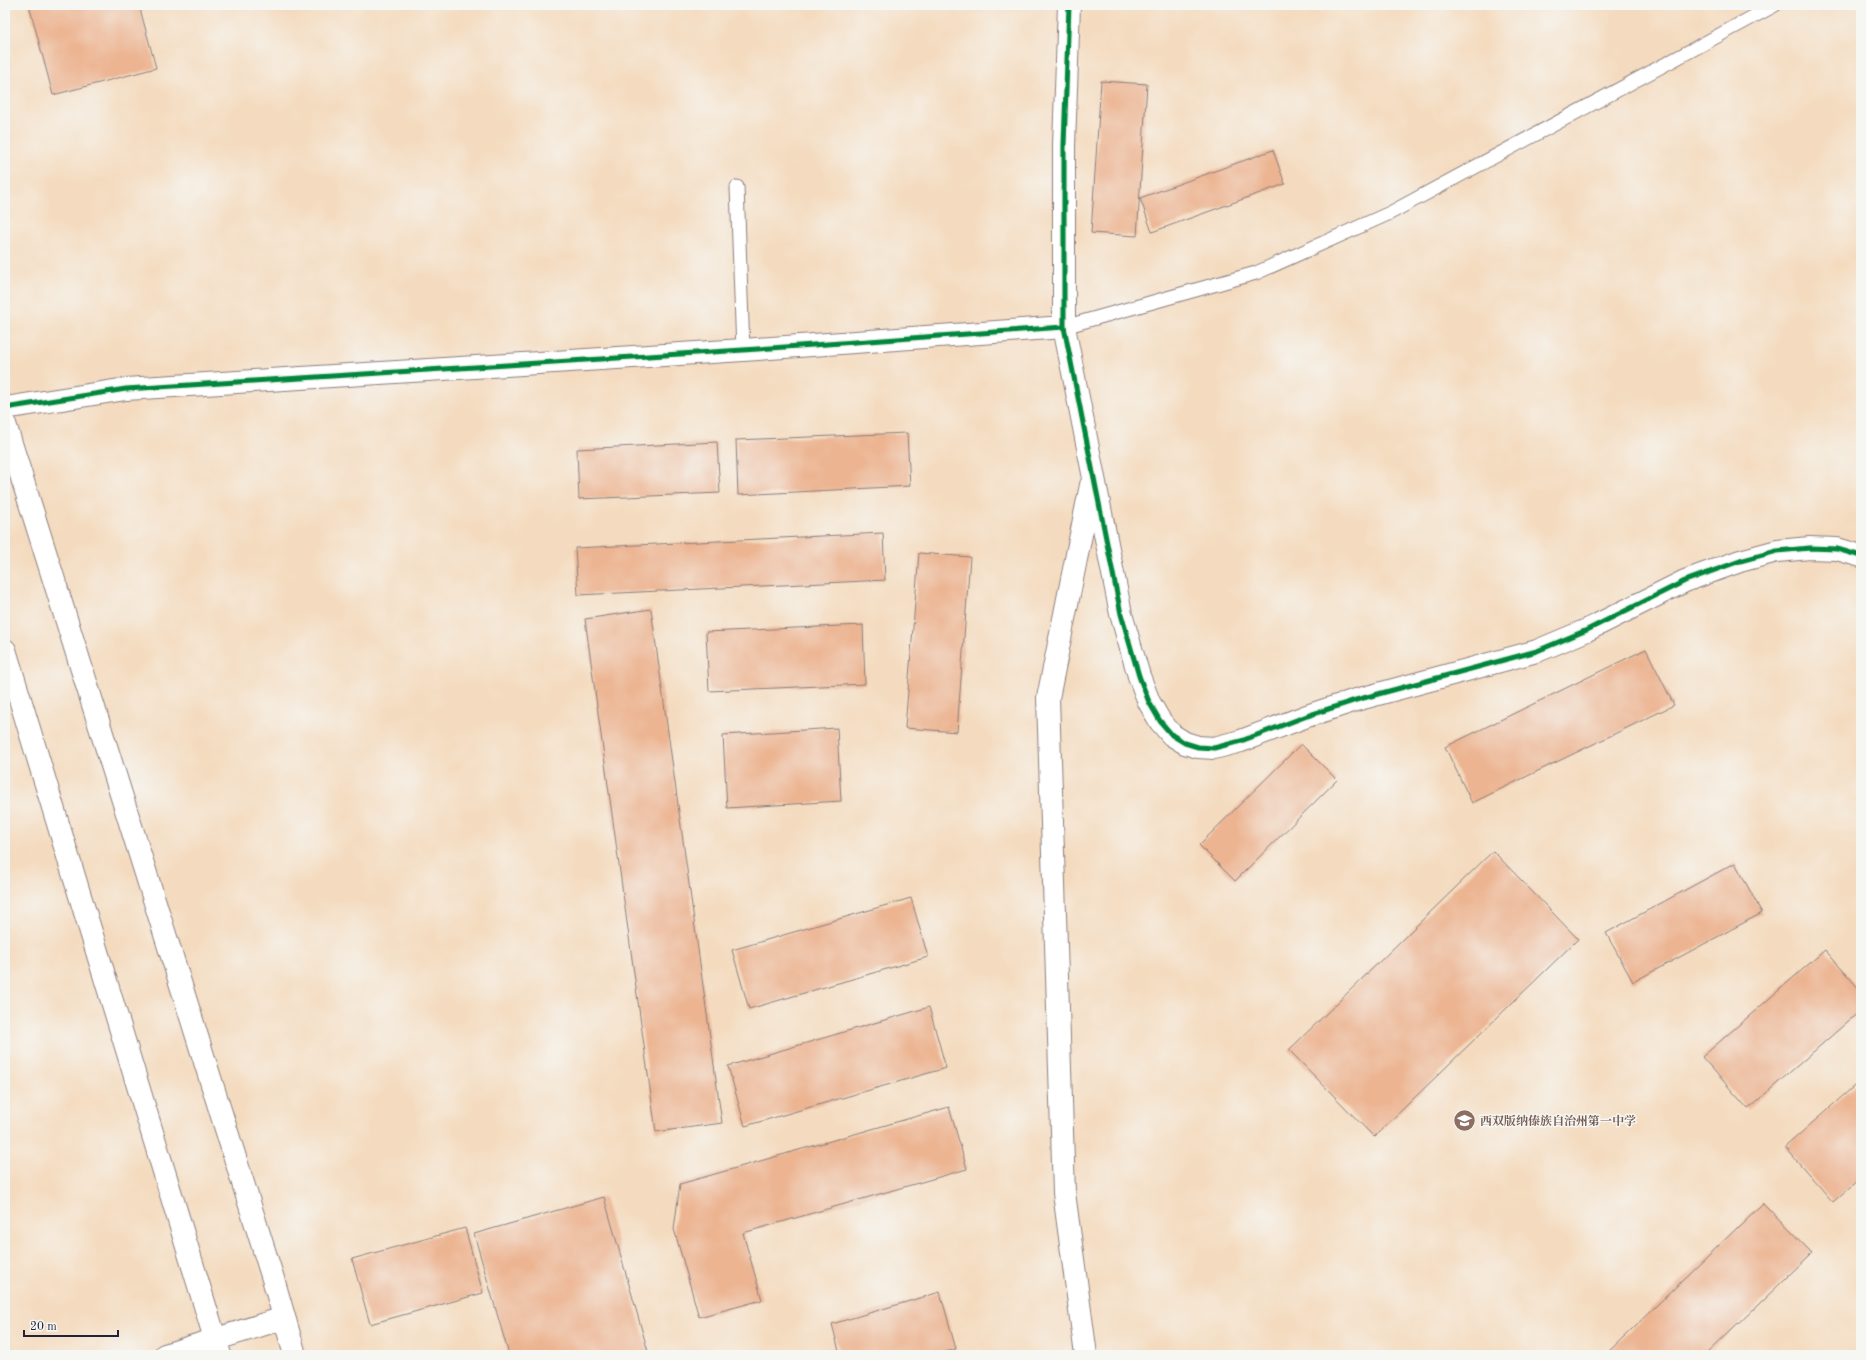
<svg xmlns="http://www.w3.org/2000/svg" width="1866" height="1360" viewBox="0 0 1866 1360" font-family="'Old Standard TT','Noto Serif SC',serif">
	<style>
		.building { fill: #ecb491 }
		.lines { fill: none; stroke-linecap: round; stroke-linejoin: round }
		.lane-casing { stroke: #8b7e7d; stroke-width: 15 }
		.street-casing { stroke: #8b7e7d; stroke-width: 24 }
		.secondary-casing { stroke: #8b7e7d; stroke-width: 24 }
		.lane { stroke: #fff; stroke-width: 13 }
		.street { stroke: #fff; stroke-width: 22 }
		.secondary { stroke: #fff; stroke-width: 22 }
		.cycleway-casing { stroke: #f6f6f2; stroke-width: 8 }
		.cycleway { stroke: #00873e; stroke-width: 5 }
		.labels { text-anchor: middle; stroke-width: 3; stroke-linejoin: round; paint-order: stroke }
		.education-label { font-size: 12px; font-weight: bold; fill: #785e54; stroke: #f6f6f2; text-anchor: start }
	</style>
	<rect width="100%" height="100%" fill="#f6f6f2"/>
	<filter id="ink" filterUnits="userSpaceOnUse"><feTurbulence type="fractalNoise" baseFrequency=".025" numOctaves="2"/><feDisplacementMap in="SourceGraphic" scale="8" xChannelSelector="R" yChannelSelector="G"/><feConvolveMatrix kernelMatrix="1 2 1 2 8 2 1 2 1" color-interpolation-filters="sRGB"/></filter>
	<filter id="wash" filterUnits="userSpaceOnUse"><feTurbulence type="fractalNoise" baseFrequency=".012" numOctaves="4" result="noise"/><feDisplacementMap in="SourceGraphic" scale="16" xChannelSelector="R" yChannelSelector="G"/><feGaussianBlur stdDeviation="0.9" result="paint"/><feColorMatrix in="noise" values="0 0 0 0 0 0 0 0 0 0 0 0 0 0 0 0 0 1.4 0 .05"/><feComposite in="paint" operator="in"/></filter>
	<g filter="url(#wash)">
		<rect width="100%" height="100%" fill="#f4dbbf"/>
		<g id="blocks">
			<!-- building -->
			<g class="building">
				<path d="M29,5H139L156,68L53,95Z"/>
				<path d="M1101,81L1147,84L1137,236L1091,233Z"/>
				<path d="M1273,150L1285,184L1152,232L1140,198Z"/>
				<path d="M907,433L910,486L738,495L736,440Z"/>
				<path d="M717,442L720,493L579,499L577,449Z"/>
				<path d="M883,533L885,580L578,595L575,548Z"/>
				<path d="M919,553L970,557L957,732L905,728Z"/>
				<path d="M651,609L722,1123L656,1132L585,619Z"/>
				<path d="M863,625L865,684L709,691L706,632Z"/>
				<path d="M1646,649L1674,705L1472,803L1445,747Z"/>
				<path d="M837,728L841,801L727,808L723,735Z"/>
				<path d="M1301,744L1337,780L1235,881L1199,845Z"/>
				<path d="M1493,851L1578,939L1374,1137L1289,1050Z"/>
				<path d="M1735,863L1762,913L1633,982L1606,933Z"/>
				<path d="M911,898L928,957L749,1009L732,950Z"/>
				<path d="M1825,950L1861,991V1010L1748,1109L1702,1057Z"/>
				<path d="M929,1007L946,1068L745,1126L728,1066Z"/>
				<path d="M1861,1080V1177L1833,1202L1785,1147Z"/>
				<path d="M949,1107L967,1169L743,1233L762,1300L699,1317L674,1229L680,1184Z"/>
				<path d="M604,1197L649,1355H509L474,1234Z"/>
				<path d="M1763,1203L1812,1253L1706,1355H1605Z"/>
				<path d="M465,1228L483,1293L370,1324L352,1259Z"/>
				<path d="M940,1292L956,1349L934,1355H840L832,1324Z"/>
			</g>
		</g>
	</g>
	<g filter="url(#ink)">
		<use href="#blocks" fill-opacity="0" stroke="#8b7e7d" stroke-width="1"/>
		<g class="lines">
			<defs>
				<g id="lane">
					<path d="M737,187L743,350"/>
					<path d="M1064,327L1256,273L1390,213L1775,5"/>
				</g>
				<g id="street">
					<path d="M1069,5L1064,145V327L1121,614L1139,676L1149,702L1160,721L1172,735L1185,743L1198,747L1214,748L1241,741L1307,716L1356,700L1537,651L1587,630L1685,581L1740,561L1777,551L1810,548L1837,549L1861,556"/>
					<path d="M5,408L126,389L743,350L1064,327"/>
					<path d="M165,1355L284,1318"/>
					<path d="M1086,1355L1064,1193L1048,698L1091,485"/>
				</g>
				<g id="secondary">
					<path d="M5,424L274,1282L295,1355"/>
					<path d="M5,650L220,1355"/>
				</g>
			</defs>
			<!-- lane casing -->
			<use href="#lane" class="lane-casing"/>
			<!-- street casing -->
			<use href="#street" class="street-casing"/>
			<!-- secondary casing -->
			<use href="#secondary" class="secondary-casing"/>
			<!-- lane -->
			<use href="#lane" class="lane"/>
			<!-- street -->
			<use href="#street" class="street"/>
			<!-- secondary -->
			<use href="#secondary" class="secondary"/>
			<defs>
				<g id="cycleway">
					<path d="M1069,5L1064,145V327L1121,614L1139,676L1149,702L1160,721L1172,735L1185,743L1198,747L1214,748L1241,741L1307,716L1356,700L1537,651L1587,630L1685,581L1740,561L1777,551L1810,548L1837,549L1861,556"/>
					<path d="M5,408L126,389L743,350L1064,327"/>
				</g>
			</defs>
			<!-- cycleway casing -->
			<use href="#cycleway" class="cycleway-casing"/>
			<!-- cycleway -->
			<use href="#cycleway" class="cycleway"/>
		</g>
	</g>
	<!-- icons -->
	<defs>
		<symbol id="school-disc" viewBox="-11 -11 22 22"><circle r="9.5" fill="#8d6e63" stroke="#f6f6f2"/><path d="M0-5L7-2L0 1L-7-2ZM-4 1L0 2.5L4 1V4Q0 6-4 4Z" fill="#fff"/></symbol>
	</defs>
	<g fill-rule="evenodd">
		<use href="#school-disc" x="1452" y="1108" width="25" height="25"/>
	</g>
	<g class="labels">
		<!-- education labels -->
		<g class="education-label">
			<text x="1480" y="1125">西双版纳傣族自治州第一中学</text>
		</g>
	</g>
	<!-- margin -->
	<rect width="1866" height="1360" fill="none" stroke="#f6f6f2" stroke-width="20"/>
	<!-- scale -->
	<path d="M24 1330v6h94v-6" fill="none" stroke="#22223b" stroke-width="2"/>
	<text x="30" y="1330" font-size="12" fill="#22223b" stroke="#f6f6f2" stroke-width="3" paint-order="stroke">20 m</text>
</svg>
